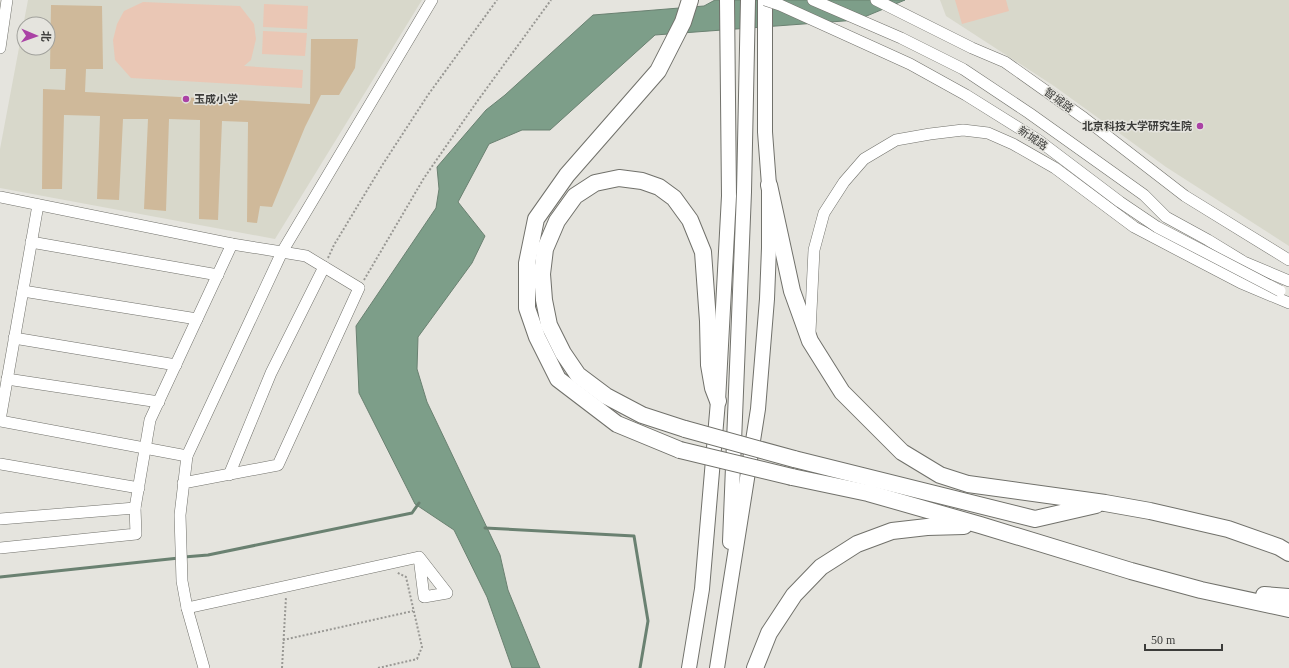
<svg xmlns="http://www.w3.org/2000/svg" width="1289" height="668" viewBox="0 0 1289 668" font-family="'Times New Roman','Noto Sans SC',serif">
	<style>
		.built { fill: #d8d8cb; fill-rule: evenodd }
		.green { fill: #eac7b5 }
		.water { fill: #7d9e89; stroke: #6a8171 }
		.lines { fill: none; stroke-linecap: round; stroke-linejoin: round }
		.stream { stroke: #6a8171; stroke-width: 3 }
		.building { fill: #cfb99a }
		.minor-casing { stroke: #71716b; stroke-width: 12 }
		.major-casing { stroke: #71716b; stroke-width: 16 }
		.highway-casing { stroke: #71716b; stroke-width: 18 }
		.path { stroke: #999894; stroke-width: 2; stroke-dasharray: 2 2; stroke-linecap: butt }
		.minor { stroke: #fff; stroke-width: 11 }
		.major { stroke: #fff; stroke-width: 14 }
		.highway { stroke: #fff; stroke-width: 16 }
		.minor-bridge-casing { stroke: #71716b; stroke-width: 12; stroke-linecap: butt }
		.highway-bridge-casing { stroke: #71716b; stroke-width: 18; stroke-linecap: butt }
		.minor-bridge { stroke: #fff; stroke-width: 11 }
		.highway-bridge { stroke: #fff; stroke-width: 16 }
		.poi-dot { fill: #aa42a5; stroke: #e5e4de; stroke-width: 1.5 }
		.labels { text-anchor: middle; stroke-width: 3; stroke-linejoin: round; paint-order: stroke }
		.poi-label { font-size: 11px; font-weight: bold; fill: #3c3c3a; stroke: #e5e4de; text-anchor: start }
		.street-label { font-size: 11px; fill: #3c3c3a; stroke: #e5e4de }
	</style>
	<rect width="100%" height="100%" fill="#e5e4de"/>
	<!-- built -->
	<g class="built">
		<path d="M28,0H422L275,239L0,188V149ZM24,24H48V48H24Z"/>
		<path d="M940,0H1289V246L1166,167L1054,86L946,16Z"/>
	</g>
	<!-- green -->
	<g class="green">
		<path d="M955,0H1006L1009,11L962,24Z"/>
		<path d="M143,2L240,6L254,24L256,39L251,60L244,66L303,70L302,88L131,78L115,60L113,40L117,24L124,11Z"/>
		<path d="M264,4L308,6L307,29L263,27Z"/>
		<path d="M263,31L307,33L305,56L262,54Z"/>
	</g>
	<!-- water -->
	<path class="water" d="M715,0H905L857,20L655,35L550,130H522L489,144L458,202L485,236L472,263L418,337L417,369L427,402L500,555L508,590L540,668H512L487,597L454,530L415,504L359,393L356,326L436,208L439,189L437,167L486,110L505,95L593,15L704,6Z"/>
	<g class="lines">
		<!-- stream -->
		<g class="stream">
			<path d="M485,528L634,536L648,621L640,668"/>
			<path d="M184,557L208,555L412,513L419,503"/>
			<path d="M0,577L179,558"/>
		</g>
	</g>
	<!-- building -->
	<path class="building" d="M51,5L102,6L103,69H86L85,92L310,104L311,39H358L355,68L339,95H321L305,127L272,207L260,206L257,223L247,222L248,122L222,121L218,220L199,219L200,120L169,119L166,211L144,209L148,119H123L119,200L97,199L100,116L64,115L62,189H42L43,89L65,90L66,69H50Z"/>
	<g class="lines">
		<defs>
			<g id="minor">
				<path d="M813,0L901,38L963,69L1029,113L1144,195L1166,217L1208,240L1244,262L1289,281"/>
				<path d="M876,0L972,48L1005,62L1084,118L1185,196L1289,260"/>
				<path d="M0,48L7,0"/>
				<path d="M0,197L232,244L282,252L432,0"/>
				<path d="M31,242L218,275"/>
				<path d="M23,291L197,319"/>
				<path d="M810,332L814,250L824,213L844,182L864,159L896,140L930,134L963,130L988,133L1013,144L1055,168L1134,227L1241,283L1289,303"/>
				<path d="M14,338L176,365"/>
				<path d="M7,379L159,402"/>
				<path d="M0,420L38,205"/>
				<path d="M0,421L187,456"/>
				<path d="M0,464L139,488"/>
				<path d="M229,475L271,373L324,267"/>
				<path d="M183,483L278,465L359,288L306,256L282,252L187,456L180,515L182,581L187,608L204,668"/>
				<path d="M0,519L135,508"/>
				<path d="M0,548L136,534L135,508L150,420L232,244"/>
				<path d="M187,608L419,557L424,597L447,593L419,557"/>
			</g>
			<g id="major">
				<path d="M730,542L744,192L748,0"/>
				<path d="M689,668L702,589L718,401L729,196L727,0"/>
				<path d="M717,668L758,409L767,299L769,248V185L765,132V0"/>
			</g>
			<g id="highway">
				<path d="M769,185L792,291L810,341L842,392L902,452L940,475L968,484L1105,503L1150,511L1228,529L1279,547L1289,553"/>
				<path d="M685,429L642,415L606,396L578,375L563,353L549,325L544,300L542,274L545,249L557,221L575,196L595,183L619,178L642,181L659,187L674,198L690,220L703,252L708,321L709,365L713,388L718,401"/>
				<path d="M680,450L617,424L558,379L537,337L527,308V263L536,219L567,175L658,71L683,22L690,0"/>
				<path d="M794,459L1035,519L1096,505"/>
				<path d="M792,477L868,493L980,525L1131,571L1201,590L1289,609"/>
				<path d="M1264,595L1289,597"/>
				<path d="M755,668L769,633L794,595L821,567L857,544L892,531L927,527L964,526"/>
			</g>
		</defs>
		<!-- minor casing -->
		<use href="#minor" class="minor-casing"/>
		<!-- major casing -->
		<use href="#major" class="major-casing"/>
		<!-- highway casing -->
		<use href="#highway" class="highway-casing"/>
		<!-- path -->
		<g class="path">
			<path d="M328,258L334,245L383,164L428,95L497,0"/>
			<path d="M364,280L424,178L476,103L551,0"/>
			<path d="M283,640L413,611"/>
			<path d="M282,668L286,597"/>
			<path d="M378,668L417,659L422,647L406,577L396,572"/>
		</g>
		<!-- minor -->
		<use href="#minor" class="minor"/>
		<!-- major -->
		<use href="#major" class="major"/>
		<!-- highway -->
		<use href="#highway" class="highway"/>
		<defs>
			<path id="minor-bridge" d="M765,0L780,5L910,64L966,95L1038,140L1120,202L1157,227L1280,291"/>
			<g id="highway-bridge">
				<path d="M685,429L794,459"/>
				<path d="M680,450L792,477"/>
			</g>
		</defs>
		<!-- minor-bridge casing -->
		<use href="#minor-bridge" class="minor-bridge-casing"/>
		<!-- highway-bridge casing -->
		<use href="#highway-bridge" class="highway-bridge-casing"/>
		<!-- minor-bridge -->
		<use href="#minor-bridge" class="minor-bridge"/>
		<!-- highway-bridge -->
		<use href="#highway-bridge" class="highway-bridge"/>
	</g>
	<!-- markers -->
	<g class="poi-dot">
		<circle cx="186" cy="99" r="4"/>
		<circle cx="1200" cy="126" r="4"/>
	</g>
	<g class="labels">
		<!-- poi labels -->
		<g class="poi-label">
			<text x="194" y="103">玉成小学</text>
			<text x="1192" y="130" text-anchor="end">北京科技大学研究生院</text>
		</g>
		<!-- street labels -->
		<g class="street-label">
			<text transform="translate(1059 100) rotate(36)" y="4">智城路</text>
			<text transform="translate(1033 138) rotate(34)" y="4">新城路</text>
		</g>
	</g>
	<!-- north arrow -->
	<g transform="translate(36 36) rotate(92)"><circle r="19" fill="#e5e4de" stroke="#a1a19c"/>
	<path d="M0-3L7 15L0 10L-7 15Z" fill="#aa42a5"/>
	<text y="-6" font-size="11" font-weight="bold" text-anchor="middle" fill="#3c3c3a">北</text>
	</g>
	<!-- scale -->
	<path d="M1145 644v6h77v-6" fill="none" stroke="#3c3c3a" stroke-width="2"/>
	<text x="1151" y="644" font-size="12" fill="#3c3c3a" stroke="#e5e4de" stroke-width="3" paint-order="stroke">50 m</text>
</svg>
